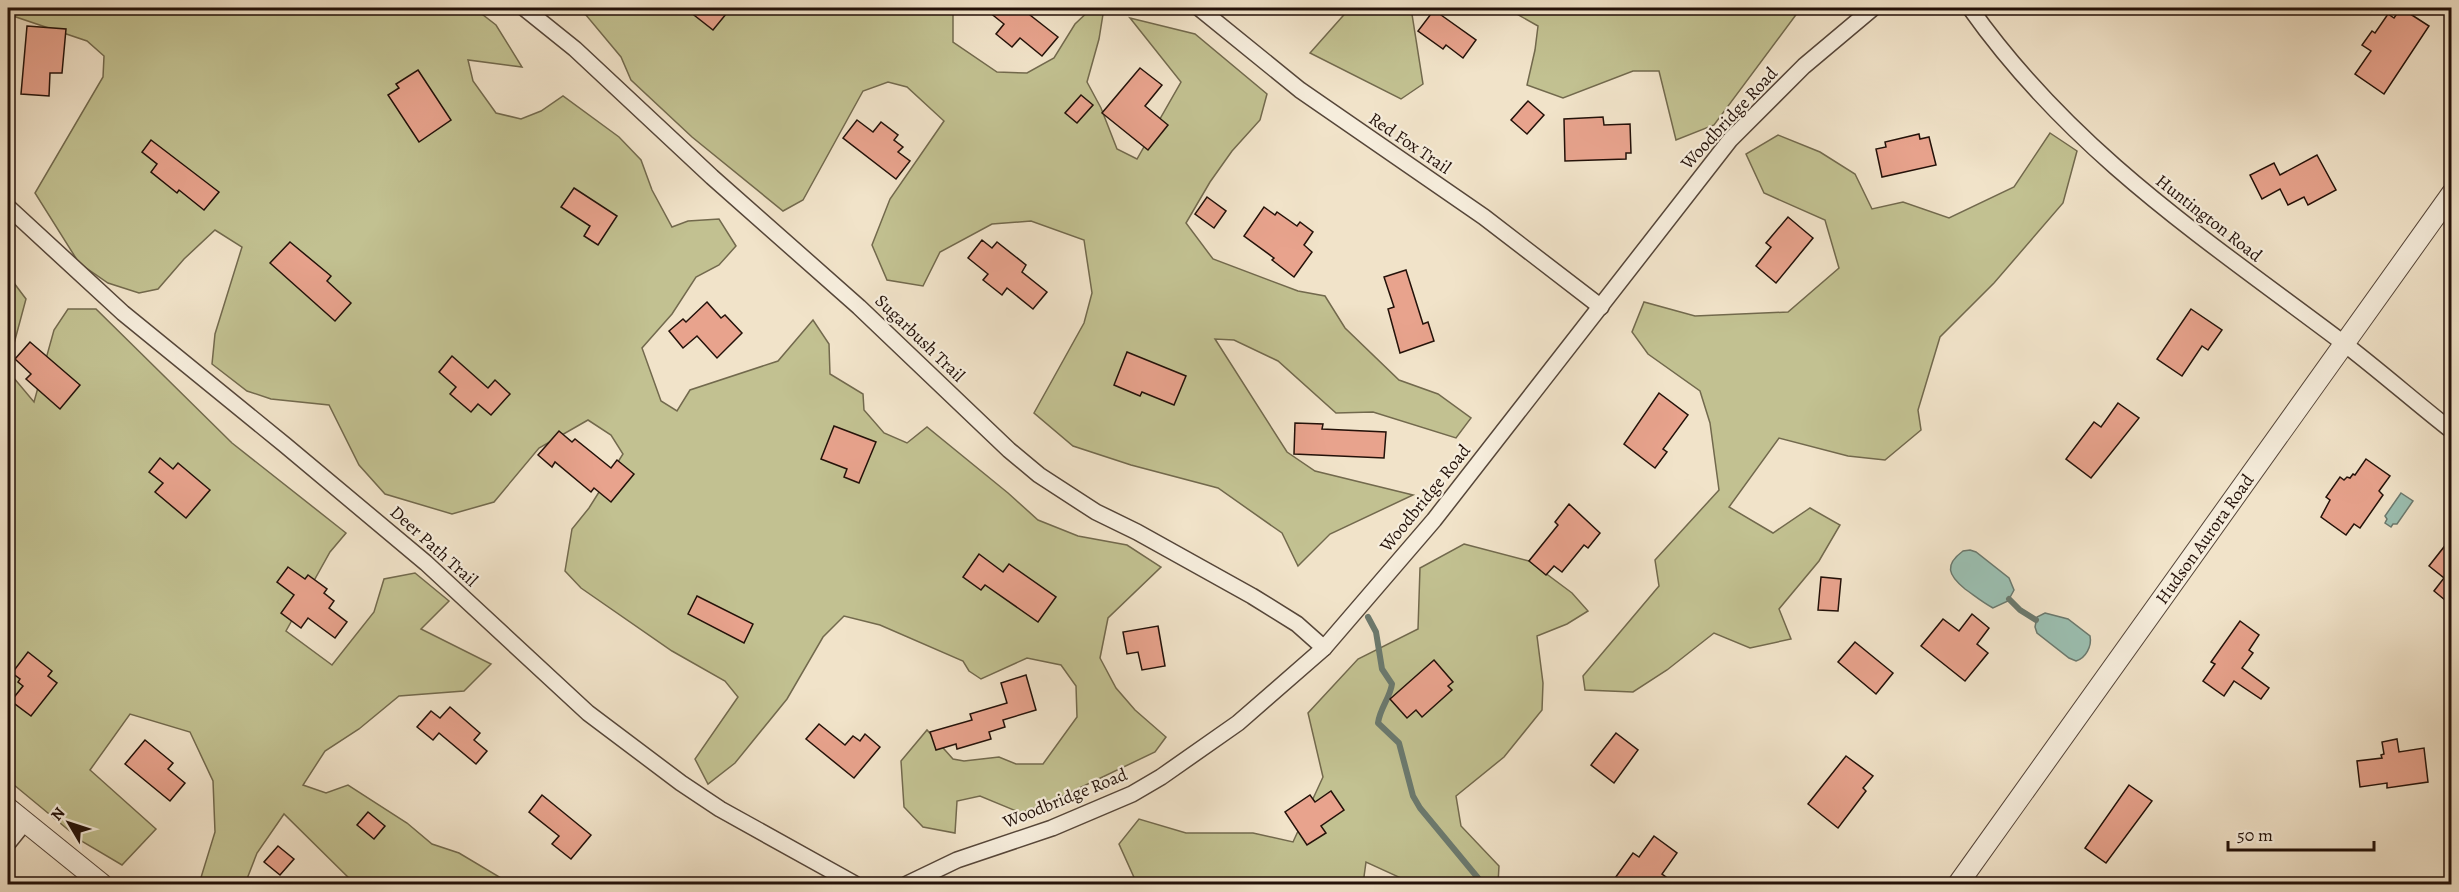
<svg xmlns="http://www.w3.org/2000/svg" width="2459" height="892" viewBox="0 0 2459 892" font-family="Alegreya,serif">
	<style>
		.green { fill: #c2c191; stroke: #72694d; stroke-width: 1.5 }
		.water { fill: #9bbfb1; stroke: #6b796e; stroke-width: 1.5 }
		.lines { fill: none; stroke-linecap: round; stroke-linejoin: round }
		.stream { stroke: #6b796e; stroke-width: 6 }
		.building { fill: #e8a38d; stroke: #231109; stroke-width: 1.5 }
		.minor-casing { stroke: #564639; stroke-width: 18 }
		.tertiary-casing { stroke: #564639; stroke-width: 22 }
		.minor { stroke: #f6eddc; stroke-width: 15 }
		.tertiary { stroke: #f6eddc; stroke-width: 20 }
		.labels { text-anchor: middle; stroke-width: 4.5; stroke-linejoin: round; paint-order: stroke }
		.street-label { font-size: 18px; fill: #231109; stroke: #f6eddc }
	</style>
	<rect width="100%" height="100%" fill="#f1e3c9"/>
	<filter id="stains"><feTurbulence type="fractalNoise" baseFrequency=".00333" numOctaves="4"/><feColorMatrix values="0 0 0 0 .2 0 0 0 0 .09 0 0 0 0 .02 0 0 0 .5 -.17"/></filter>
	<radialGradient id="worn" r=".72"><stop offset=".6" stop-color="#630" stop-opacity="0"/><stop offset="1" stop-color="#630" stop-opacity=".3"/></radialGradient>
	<!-- green -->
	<g class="green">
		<path d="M8,8H155L162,14L196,8H474L496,25L522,67L468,60L473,81L496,113L521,119L541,111L563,96L619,137L641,160L652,190L672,227L688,221L719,219L736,246L719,265L696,277L672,314L642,348L661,401L677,411L690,390L778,361L813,320L829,344L830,374L863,394L864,410L884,433L907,443L927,427L1008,493L1038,520L1078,536L1127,545L1161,567L1108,618L1100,658L1116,688L1135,710L1166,737L1155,752L1048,803L1021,813L980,796L957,801L955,833L923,827L904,807L901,761L927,730L953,759L964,761L999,757L1016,764H1043L1077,717L1076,686L1061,665L1027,658L981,679L969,671L963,661L880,625L844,616L823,637L787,699L735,763L708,784L695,759L738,697L725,681L672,651L581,588L565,571L572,529L589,508L623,454L611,435L588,420L539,448L494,502L452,514L385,494L359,465L329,405L271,399L247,391L212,364L215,334L242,247L215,230L184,259L158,289L139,293L108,283L79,263L35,193L103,77L104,56L87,41L13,16L8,12Z"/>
		<path d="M573,8H957L953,10V42L997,72L1027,73L1054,58L1075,24L1092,8H1104L1099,39L1087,82L1101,108L1117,149L1137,159L1181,82L1130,18L1195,34L1267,94L1260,120L1232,151L1210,182L1186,223L1213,259L1298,291L1325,296L1345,328L1399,380L1438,394L1471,418L1456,438L1373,412L1336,413L1278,361L1234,340L1215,339L1287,452L1315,471L1413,495L1330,534L1298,566L1282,533L1218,488L1131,465L1073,446L1034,413L1084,323L1092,293L1084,240L1031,221L992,224L940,252L923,286L887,280L872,245L890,199L944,121L907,87L888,82L863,91L803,200L783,211L692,137L631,80L621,57L586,15Z"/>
		<path d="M1350,8H1411L1423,84L1401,99L1310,53Z"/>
		<path d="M1506,8H1801L1714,125L1676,140L1659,71H1633L1563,98L1527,85L1535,50L1538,26Z"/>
		<path d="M2050,133L2077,151L2063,203L1994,283L1940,337L1918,410L1921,430L1885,460L1848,456L1779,438L1729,507L1773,533L1810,508L1840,525L1819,561L1779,609L1791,639L1750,648L1714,633L1667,670L1633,692L1585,690L1583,676L1659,586L1655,560L1719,490L1710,423L1700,391L1648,354L1632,332L1644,302L1695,316L1788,312L1839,268L1825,220L1764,193L1746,154L1778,135L1820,152L1855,174L1872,209L1903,202L1949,218L2014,187Z"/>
		<path d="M8,275L26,299L8,366Z"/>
		<path d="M68,309H96L232,443L346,533L330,552L286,631L332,665L374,612L384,579L415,573L449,601L421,629L491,664L464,691L399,696L359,729L325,751L303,785L326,793L348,785L407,823L432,844L459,853L511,884H355L284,814L257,853L245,884H199L215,832L213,781L190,732L130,714L90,770L156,829L122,865L83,842L8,780V371L34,402L54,330Z"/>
		<path d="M1464,544L1529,561L1572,593L1588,611L1567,624L1537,636L1543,683L1542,710L1504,757L1456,796L1461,826L1499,866L1498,884H1406L1401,878L1366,862L1363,884H1137L1119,844L1139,819L1186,833H1253L1293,842L1323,777L1308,713L1358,659L1418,629L1420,568Z"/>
	</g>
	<!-- water -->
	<g class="water">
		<path d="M2401,493L2413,501L2397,524H2393L2391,527L2385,523L2387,519L2385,516Z"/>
		<path d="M1970,550L1976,552L2009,578L2014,590L2008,601L1993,608C1982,602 1975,596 1965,589C1948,575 1944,565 1963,551Z"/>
		<path d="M2045,613L2068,619L2090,636C2092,646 2086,658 2076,661L2069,658L2037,633L2035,627L2037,617Z"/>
	</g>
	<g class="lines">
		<!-- stream -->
		<g class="stream">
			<path d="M2009,599L2020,610L2036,620"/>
			<path d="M1368,617L1376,632L1382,669L1392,684C1390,698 1380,708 1378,723L1399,743L1413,796L1420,808L1483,884"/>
		</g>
	</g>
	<!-- building -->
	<g class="building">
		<path d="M685,8H731L713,30Z"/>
		<path d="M984,8H1021L1058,37L1042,56L1020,38L1012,47L996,34L1004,24Z"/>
		<path d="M2401,8L2429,26L2384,94L2355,74L2371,51L2362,45L2372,31L2375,33L2388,14L2394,18Z"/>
		<path d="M1434,10L1476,40L1463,58L1446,45L1443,49L1418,31Z"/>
		<path d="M27,26L66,29L62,73H50L49,96L21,94Z"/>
		<path d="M1140,68L1162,85L1145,106L1168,125L1148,150L1102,113Z"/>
		<path d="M418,70L451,120L419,142L388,95L399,88L396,84Z"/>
		<path d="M1081,95L1093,105L1077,123L1065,113Z"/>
		<path d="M1528,101L1544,115L1527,134L1511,120Z"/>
		<path d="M1603,117L1604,125L1630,124L1631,153H1626V159L1565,161L1564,119Z"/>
		<path d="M857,120L873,132L881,122L898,135L894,140L903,147L898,152L910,161L896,179L843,138Z"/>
		<path d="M1919,134L1920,139L1929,137L1936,165L1882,177L1876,149L1886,147L1885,142Z"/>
		<path d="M151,140L219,192L204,210L179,190L177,193L151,172L157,164L142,152Z"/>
		<path d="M2317,155L2336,190L2308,205L2304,197L2288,205L2280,189L2262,199L2250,175L2274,163L2280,175Z"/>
		<path d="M574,188L617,216L598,245L584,236L590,226L561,207Z"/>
		<path d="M1207,197L1226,211L1214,228L1195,214Z"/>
		<path d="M1264,207L1275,215L1277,212L1297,226L1300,222L1313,232L1304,245L1312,252L1294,277L1272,260L1274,258L1244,236Z"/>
		<path d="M1788,217L1813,238L1776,283L1756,266L1771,247L1766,243Z"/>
		<path d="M982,240L992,248L997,242L1026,265L1022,272L1047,292L1033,309L1007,288L1002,295L983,280L988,274L968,258Z"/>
		<path d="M290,242L331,276L327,281L351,303L335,321L270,263Z"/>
		<path d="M1406,270L1423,324L1428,322L1434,341L1400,353L1388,309L1394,307L1384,277Z"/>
		<path d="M707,302L721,318L725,315L742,333L717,358L697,336L683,348L669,331L683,319L686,322Z"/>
		<path d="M2191,309L2222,330L2208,350L2202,346L2182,376L2157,359Z"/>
		<path d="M30,342L80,385L60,409L26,379L31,374L15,359Z"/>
		<path d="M1127,352L1186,376L1174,405L1142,392L1140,396L1114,385Z"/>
		<path d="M452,356L488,388L495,380L510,394L491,415L478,404L471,412L450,394L456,387L439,372Z"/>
		<path d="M1659,393L1688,415L1663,449L1667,452L1655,468L1624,444Z"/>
		<path d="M2118,403L2139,418L2091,478L2066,459L2094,422L2101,427Z"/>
		<path d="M1295,423L1323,424L1322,429L1386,432L1384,458L1294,454Z"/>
		<path d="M834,426L876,442L859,483L844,477L847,469L821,459Z"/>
		<path d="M559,431L572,442L575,439L611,468L617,460L634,474L611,502L594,488L591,492L555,462L552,467L538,455Z"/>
		<path d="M160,458L173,469L178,463L210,490L186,518L155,492L163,483L149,472Z"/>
		<path d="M2366,459L2390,476L2379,491L2383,495L2360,528L2354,524L2346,535L2321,517L2330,500L2326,497L2340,477L2344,480L2347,477L2350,478L2353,474L2355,475Z"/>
		<path d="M1569,504L1600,533L1588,548L1584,545L1562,572L1554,566L1546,575L1529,561L1558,525L1555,522Z"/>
		<path d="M2451,538V605L2434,591L2444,578L2429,566Z"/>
		<path d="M979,554L1003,572L1009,564L1056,597L1038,622L985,585L981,590L963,577Z"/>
		<path d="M288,567L305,579L308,575L327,589L324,593L334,601L329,608L347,622L335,638L308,618L301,628L281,613L294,595L277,582Z"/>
		<path d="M1821,577L1841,579L1838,611L1818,610Z"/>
		<path d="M697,596L753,624L744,643L688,614Z"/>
		<path d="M1972,614L1989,628L1977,644L1988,653L1965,681L1921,646L1943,619L1959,631Z"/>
		<path d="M2240,621L2259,635L2249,650L2253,653L2242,668L2269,688L2261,699L2234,681L2224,696L2203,681L2215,664L2211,662Z"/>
		<path d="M1158,626L1165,666L1142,670L1138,652L1127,654L1123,632Z"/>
		<path d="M1855,642L1893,673L1876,694L1838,662Z"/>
		<path d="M28,652L52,671L48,676L57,683L31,716L11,701L23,686L18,682L20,679L12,673Z"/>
		<path d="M1434,660L1453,682L1448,686L1452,690L1422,717L1416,710L1407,718L1390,699Z"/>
		<path d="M1026,675L1036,710L1003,720L1005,727L989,732L991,739L957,749L956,744L936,750L930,732L972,720L970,714L1007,703L1001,683Z"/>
		<path d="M450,707L480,733L474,740L487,751L476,764L439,733L433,740L417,727L431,711L440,718Z"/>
		<path d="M819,724L845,745L853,736L860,741L865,734L880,747L854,778L806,739Z"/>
		<path d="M1616,733L1638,750L1614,783L1591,765Z"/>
		<path d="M2397,739L2399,752L2424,748L2428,782L2387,788V783L2360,787L2357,761L2382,758L2381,755L2384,754L2382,742Z"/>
		<path d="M145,740L173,763L168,769L185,783L170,801L125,764Z"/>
		<path d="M1846,756L1873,776L1863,788L1866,791L1838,828L1808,804Z"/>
		<path d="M2129,785L2152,801L2106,863L2085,848Z"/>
		<path d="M1331,791L1344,810L1321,826L1326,833L1307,845L1285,812L1310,795L1315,802Z"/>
		<path d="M542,795L591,835L571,859L552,844L559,836L529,812Z"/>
		<path d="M368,812L385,826L374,839L357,825Z"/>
		<path d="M1654,836L1677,853L1662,874L1677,885H1610L1633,853L1639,857Z"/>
		<path d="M278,846L294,859L280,875L264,862Z"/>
	</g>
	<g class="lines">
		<defs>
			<g id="minor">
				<path d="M524,8L575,49L712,177L859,307L1009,450L1039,475L1096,512L1137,532L1252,596L1297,624L1324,648"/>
				<path d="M1199,8L1300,90L1484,217L1601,307"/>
				<path d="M1970,8C2072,152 2204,238 2342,342C2380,371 2415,402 2452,431"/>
				<path d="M8,207L123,313L285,445L426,563L588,713L681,783L720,809L855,884"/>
				<path d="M8,843L25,822"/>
				<path d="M907,884L957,860L1052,828L1132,794L1161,777L1238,723L1324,648L1434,520L1730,140L1804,66L1873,8"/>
			</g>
			<g id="tertiary">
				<path d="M8,808L102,884"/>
				<path id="s1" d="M1958,884L2452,193"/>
			</g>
		</defs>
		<!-- minor casing -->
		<use href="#minor" class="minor-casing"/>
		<!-- tertiary casing -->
		<use href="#tertiary" class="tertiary-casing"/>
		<!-- minor -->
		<use href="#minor" class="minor"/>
		<!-- tertiary -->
		<use href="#tertiary" class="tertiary"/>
	</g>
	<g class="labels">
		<!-- street labels -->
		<g class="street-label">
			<text transform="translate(1729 118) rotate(-47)" y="6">Woodbridge Road</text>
			<text transform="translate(1410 143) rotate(34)" y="6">Red Fox Trail</text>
			<text transform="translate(2209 218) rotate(38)" y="6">Huntington Road</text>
			<text transform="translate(920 338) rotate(44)" y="6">Sugarbush Trail</text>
			<text transform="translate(1425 498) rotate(-51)" y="6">Woodbridge Road</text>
			<text dy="6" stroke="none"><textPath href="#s1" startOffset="424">Hudson Aurora Road</textPath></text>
			<text transform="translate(434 546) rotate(42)" y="6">Deer Path Trail</text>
			<text transform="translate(1065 798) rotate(-22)" y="6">Woodbridge Road</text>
		</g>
	</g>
	<!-- margin -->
	<rect width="2459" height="892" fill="none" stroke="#f1e3c9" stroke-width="30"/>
	<rect x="9" y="9" width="2441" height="874" fill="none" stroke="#231109" stroke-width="3"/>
	<rect x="15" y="15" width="2429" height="862" fill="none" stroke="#231109" stroke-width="1.5"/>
	<!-- north arrow -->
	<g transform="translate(69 823) rotate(309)" stroke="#f6eddc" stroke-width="4.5" paint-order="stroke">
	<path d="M0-4.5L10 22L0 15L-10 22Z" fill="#231109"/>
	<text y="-9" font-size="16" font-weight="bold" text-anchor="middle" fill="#231109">N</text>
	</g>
	<!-- scale -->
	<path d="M2228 841v9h146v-9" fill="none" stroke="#231109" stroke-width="3"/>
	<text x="2237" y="841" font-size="18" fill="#231109" stroke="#f6eddc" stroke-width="4.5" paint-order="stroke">50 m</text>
	<rect width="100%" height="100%" filter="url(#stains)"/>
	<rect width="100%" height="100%" fill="url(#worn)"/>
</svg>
